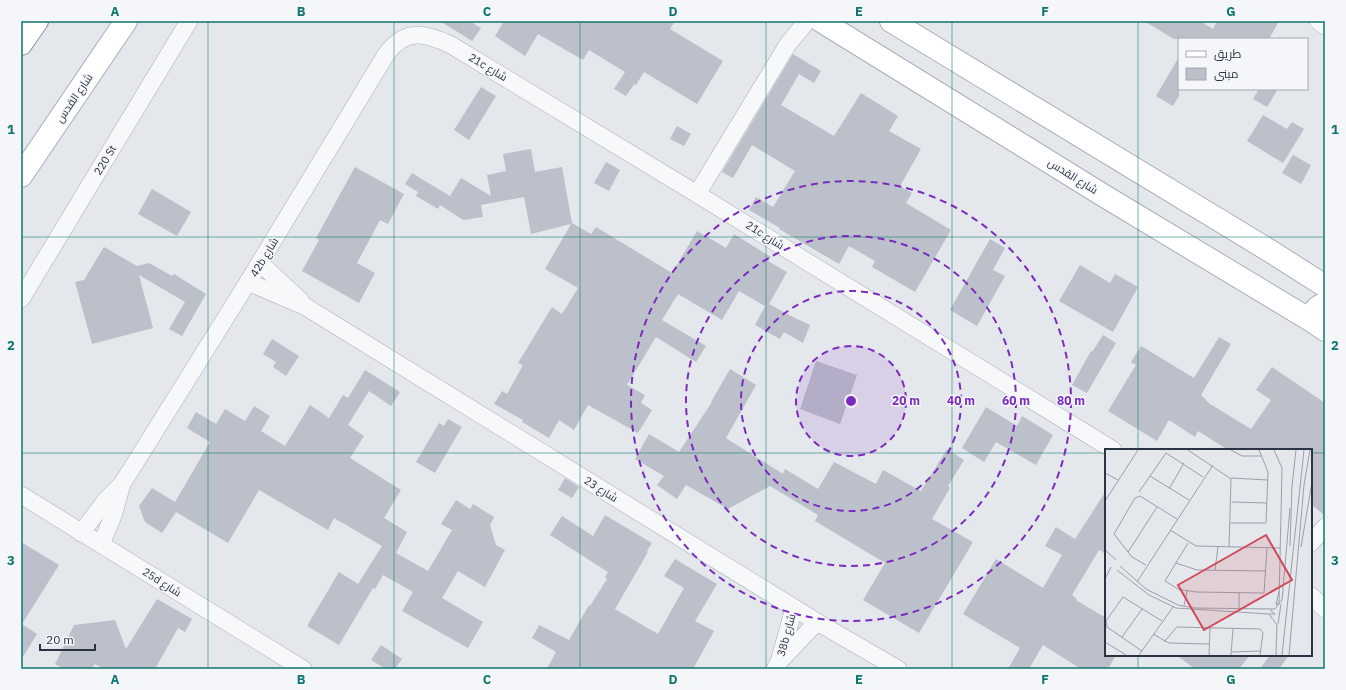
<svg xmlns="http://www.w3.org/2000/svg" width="1346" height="690" viewBox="0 0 1346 690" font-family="'IBM Plex Sans',Cairo,sans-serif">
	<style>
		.building { fill: #bbc0ca }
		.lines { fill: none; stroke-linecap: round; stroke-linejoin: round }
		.street-casing { stroke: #a9aeb7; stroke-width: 18 }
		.secondary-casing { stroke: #a9aeb7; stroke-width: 24 }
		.highway-casing { stroke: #8b94a3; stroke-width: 24 }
		.street { stroke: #f7f8fa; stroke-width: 17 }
		.secondary { stroke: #fff; stroke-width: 22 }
		.highway { stroke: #fff; stroke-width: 22 }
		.grid { fill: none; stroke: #0f766e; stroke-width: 1; stroke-opacity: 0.55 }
		.ring { fill: none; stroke: #7b2cbf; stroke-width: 2; stroke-dasharray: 7 5 }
		.labels { text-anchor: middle; stroke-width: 3; stroke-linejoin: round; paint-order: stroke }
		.street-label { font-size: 11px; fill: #2b3445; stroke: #f4f6f9 }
		.inset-road { fill: none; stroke: #9a9fa9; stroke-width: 1 }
		.view { fill: #d1495b; fill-opacity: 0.15; stroke: #d1495b; stroke-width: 2 }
		.inset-edge { fill: none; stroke: #2b3445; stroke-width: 2 }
		.centre { fill: #7b2cbf; stroke: #f4f6f9; stroke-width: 2 }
		.ring-label { font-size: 12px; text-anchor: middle; font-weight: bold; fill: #7b2cbf; stroke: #f4f6f9; stroke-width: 3; stroke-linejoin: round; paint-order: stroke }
		.neatline { fill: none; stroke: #0f766e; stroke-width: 1.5 }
		.grid-label { font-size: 13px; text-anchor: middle; font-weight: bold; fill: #0f766e }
	</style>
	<rect width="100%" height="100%" fill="#e4e7ec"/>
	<!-- building -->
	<g class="building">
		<path d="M440,21H469L481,28L472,41Z"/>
		<path d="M504,21H675L670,29L723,61L697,104L644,72L636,85L634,84L626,96L614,89L625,72L589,50L583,60L538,34L525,56L495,36Z"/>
		<path d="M1144,21H1200L1213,29L1217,21H1279L1269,39H1174Z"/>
		<path d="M793,54L821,71L814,83L799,74L781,105L834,136L861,93L898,116L889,131L921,149L900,186L912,193L906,203L951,230L915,292L872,267L875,261L849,246L839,264L779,229L780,228L749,210L756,197L773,207L795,171L752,145L733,178L722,172Z"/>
		<path d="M1179,57V96L1173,106L1156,96Z"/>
		<path d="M481,87L496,96L469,140L454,130Z"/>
		<path d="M1259,89H1278L1267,107L1253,99Z"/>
		<path d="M1263,115L1287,129L1292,122L1304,129L1283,163L1247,141Z"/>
		<path d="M677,126L691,134L684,146L670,139Z"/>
		<path d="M531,149L535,172L562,167L572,223L591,234L596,227L672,273L697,231L726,248L734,234L771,257L768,261L787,272L769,304L791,316L810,325L803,343L784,332L780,339L755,325L765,306L739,291L722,320L678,294L662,320L706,346L696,362L656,337L627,385L645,395L641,403L652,410L638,433L588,405L574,430L559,420L549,438L522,422L523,420L494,404L502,391L507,394L523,365L518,363L552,307L562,314L578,288L545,269L571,224L531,234L524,197L481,205L483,217L463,220L440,205L438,209L416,196L418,192L405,184L412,173L450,196L461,178L491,196L487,175L506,171L503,154Z"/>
		<path d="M1293,155L1311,165L1301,184L1282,173Z"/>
		<path d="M606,162L620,170L609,191L594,183Z"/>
		<path d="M355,167L404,194L388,224L380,220L357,263L375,273L359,303L302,271L319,240L316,238Z"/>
		<path d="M152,189L191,212L177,236L138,214Z"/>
		<path d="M990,239L1005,248L993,270L1005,276L977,326L950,310Z"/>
		<path d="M104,247L137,266L149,263L172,276L174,274L206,294L182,336L169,329L185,302L139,275L153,328L92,344L75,282L84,280Z"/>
		<path d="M1080,265L1110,283L1115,274L1138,287L1113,332L1059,301Z"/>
		<path d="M1103,335L1116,343L1087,393L1072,385L1091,351L1092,352Z"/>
		<path d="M1219,337L1231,344L1201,395L1210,404L1251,429L1271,400L1256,390L1272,367L1325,403V516L1311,504V450H1228L1198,431L1195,437L1169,420L1157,441L1108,411L1136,365L1131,362L1141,346L1194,378Z"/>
		<path d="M272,339L299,356L286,376L273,367L276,362L263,354Z"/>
		<path d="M816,361L857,375L840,424L800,409Z"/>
		<path d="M730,369L756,385L726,438L783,474L785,469L818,489L834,462L876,484L883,470L921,491L947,449L964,460L948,486L950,488L932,519L973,542L919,633L863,600L885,563L815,521L818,515L770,486L728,509L686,485L677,499L657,485L664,476L635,459L649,434L679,452L712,402H711Z"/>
		<path d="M365,370L400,392L391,406L369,391L348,425L364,436L350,458L401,490L384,518L407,532L396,553L428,571L452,530L441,524L456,500L470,509L473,504L494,517L490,525L496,545L505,550L485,587L458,571L442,598L483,622L468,648L402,611L413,592L383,575L375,589L373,588L339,645L307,626L339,572L358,584L382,546L334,518L328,530L259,490L228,543L176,512L162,533L145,522L139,506L152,488L175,502L210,442L187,428L196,412L216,424L225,409L245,421L254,406L270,416L261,431L285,446L310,405L329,418L343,395L348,398Z"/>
		<path d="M986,407L1017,426L1022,416L1053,435L1036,465L996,442L984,462L962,448Z"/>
		<path d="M448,419L462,427L435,473L416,462L439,423L444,426Z"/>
		<path d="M565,478L579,487L572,498L558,490Z"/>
		<path d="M1106,491V554L1099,550L1072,595L1077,599L1076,600L1106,618V655H1116L1108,669H1081L1043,645L1029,669H1008L1020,648L963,614L996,559L1043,588L1062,555L1045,546L1056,527L1075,539Z"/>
		<path d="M605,515L652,543L647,551L648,552L615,609L658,634L684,588L664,576L675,559L717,584L695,621L714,631L693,669H547L556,652L532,638L539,625L569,640L589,605L590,606L607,579L605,577L608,572L550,535L562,516L593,536Z"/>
		<path d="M21,542L59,565L22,624L37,634L21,660Z"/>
		<path d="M157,599L192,619L185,632L178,628L155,669H104L95,664L91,669H64L55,664L74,625L115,620L126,649Z"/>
		<path d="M381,645L402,659L395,669H386L371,660Z"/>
		<path d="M1176,655H1250L1239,669H1195Z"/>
		<path d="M1270,655H1289L1279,669H1260Z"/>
	</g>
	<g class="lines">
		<defs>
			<g id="street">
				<path d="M1318,21L1325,26"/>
				<path d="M697,194L788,44L807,21"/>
				<path d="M260,263L301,301"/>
				<path d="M248,282L306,307L817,622L898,669"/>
				<path d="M21,299L189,21"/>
				<path d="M21,495L303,669"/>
				<path d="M81,533L106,500L122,484L248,282L387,53C406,28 425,33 451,45L697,194L1113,450"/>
				<path d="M1311,543L1325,527"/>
				<path d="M101,544L113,516L122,484"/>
				<path d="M1311,596L1325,609"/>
				<path d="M779,662L794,608"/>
				<path d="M775,669L779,662L817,622"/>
			</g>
			<g id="secondary">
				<path d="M821,21L1106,197L1312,321L1325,330"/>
				<path d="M891,21L1270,251L1325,286"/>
				<path d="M21,176L126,21"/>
				<path d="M1312,321C1311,313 1317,306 1325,304"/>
			</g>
			<path id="highway" d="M21,44L37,21"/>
		</defs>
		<!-- street casing -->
		<use href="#street" class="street-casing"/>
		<!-- secondary casing -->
		<use href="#secondary" class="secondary-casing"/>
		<!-- highway casing -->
		<use href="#highway" class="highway-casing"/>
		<!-- street -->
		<use href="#street" class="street"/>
		<!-- secondary -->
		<use href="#secondary" class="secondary"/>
		<!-- highway -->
		<use href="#highway" class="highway"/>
	</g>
	<!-- grid -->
	<path class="grid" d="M208,21V669M394,21V669M580,21V669M766,21V669M952,21V669M1138,21V450M21,237H1325M21,453H1106M1311,453H1325M1138,655V669"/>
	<!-- distance rings -->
	<circle cx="851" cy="401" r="55" fill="#7b2cbf" fill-opacity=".12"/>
	<g class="ring">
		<circle cx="851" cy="401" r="55"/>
		<circle cx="851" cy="401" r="110"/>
		<circle cx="851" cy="401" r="165"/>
		<circle cx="851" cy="401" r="220"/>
	</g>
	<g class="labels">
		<!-- street labels -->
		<g class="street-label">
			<text transform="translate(488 67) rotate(31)" y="4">21c شارع</text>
			<text transform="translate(74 98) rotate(-56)" y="4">شارع القدس</text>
			<text transform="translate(105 160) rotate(-59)" y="4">220 St</text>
			<text transform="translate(1073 176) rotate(32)" y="4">شارع القدس</text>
			<text transform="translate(765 235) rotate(32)" y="4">21c شارع</text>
			<text transform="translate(264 257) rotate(-59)" y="4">42b شارع</text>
			<text transform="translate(601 489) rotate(32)" y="4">شارع 23</text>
			<text transform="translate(162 582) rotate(32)" y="4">25d شارع</text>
			<text transform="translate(786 635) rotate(-75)" y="4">38b شارع</text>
		</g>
	</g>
	<!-- overview -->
	<g transform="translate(1105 449)">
		<rect width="207" height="207" fill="#e4e7ec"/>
		<path class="inset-road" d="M83,1L126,30L124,98M126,1L137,7H157M169,1L177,19L174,154L171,156L174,142M0,24L13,31M45,27L84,51M126,29L163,31M64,40L79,14M34,43L61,4L98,28M0,52L33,1M127,53L162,54M126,74H161L163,23L154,1M65,81L91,97L175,99M83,94L60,132L73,140L91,143L159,144L162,99M185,97L187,37L191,1M196,98L207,33M0,101L11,111M23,103L52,58M71,114L92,121L160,122M41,116L27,108L9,85L30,49L35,47L72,70M15,117L41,140L73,156L89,159L170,160L177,151L185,59M12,121L44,146L71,159L164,165L172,176L171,206M110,121L113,98M0,130L6,118M32,133L108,16M79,157L82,142M134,160V144M164,165H170L165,161M173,175L176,155M48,185L64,194L104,195M17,188L37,160M0,193L21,206M59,193L72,178L155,180L158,184L155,206M37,202L2,178L1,172L18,148L57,172M127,203L156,202M34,206L68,158M104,206L105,179M126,206L128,180M177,206L199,1M184,206L199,36L205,1"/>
		<path class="view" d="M161,86L187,131L99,181L73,136Z"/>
		<rect width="207" height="207" class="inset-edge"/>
	</g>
	<circle cx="851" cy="401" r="6" class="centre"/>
	<g class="ring-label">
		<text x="906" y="405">20 m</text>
		<text x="961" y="405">40 m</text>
		<text x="1016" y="405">60 m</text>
		<text x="1071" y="405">80 m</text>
	</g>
	<!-- border -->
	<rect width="1346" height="690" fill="none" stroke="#f4f6f9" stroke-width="44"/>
	<!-- legend -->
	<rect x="1178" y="38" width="130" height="52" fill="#f4f6f9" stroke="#a4a8b1"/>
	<rect x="1186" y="51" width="20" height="6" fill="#ffffff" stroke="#a4a8b1"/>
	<text x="1214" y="58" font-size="12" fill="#2b3445">طريق</text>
	<rect x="1186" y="68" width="20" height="12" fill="#bbc0ca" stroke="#a4a8b1"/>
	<text x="1214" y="78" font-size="12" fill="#2b3445">مبنى</text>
	<!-- scale -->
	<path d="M40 644v6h55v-6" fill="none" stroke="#2b3445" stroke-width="2"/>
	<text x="46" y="644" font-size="12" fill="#2b3445" stroke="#f4f6f9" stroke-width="3" paint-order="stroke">20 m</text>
	<rect x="22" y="22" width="1302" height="646" class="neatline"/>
	<g class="grid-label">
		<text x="115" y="16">A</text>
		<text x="301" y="16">B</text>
		<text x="487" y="16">C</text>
		<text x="673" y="16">D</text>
		<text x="859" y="16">E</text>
		<text x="1045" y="16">F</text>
		<text x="1231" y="16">G</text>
		<text x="11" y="134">1</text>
		<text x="1335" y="134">1</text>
		<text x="11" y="350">2</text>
		<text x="1335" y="350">2</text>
		<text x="11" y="565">3</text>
		<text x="1335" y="565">3</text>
		<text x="115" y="684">A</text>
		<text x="301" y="684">B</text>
		<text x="487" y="684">C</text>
		<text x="673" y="684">D</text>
		<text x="859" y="684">E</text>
		<text x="1045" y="684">F</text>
		<text x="1231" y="684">G</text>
	</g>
</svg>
